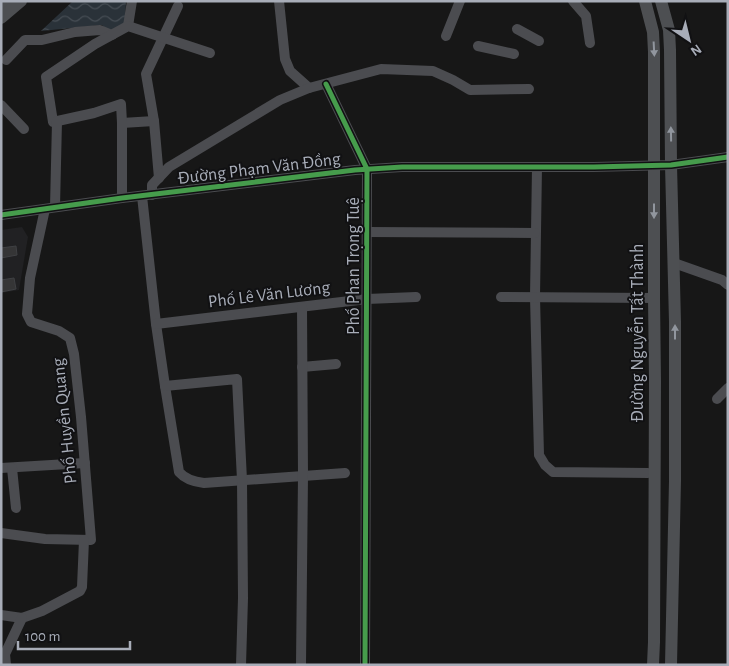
<svg xmlns="http://www.w3.org/2000/svg" width="729" height="666" viewBox="0 0 729 666" font-family="'Alegreya Sans',sans-serif">
	<style>
		.built { fill: #212123 }
		.water { fill: url(#water-waves) }
		.building { fill: #353536; stroke: #3f4043 }
		.lines { fill: none; stroke-linecap: round; stroke-linejoin: round }
		.minor { stroke: #4b4c50; stroke-width: 10 }
		.major { stroke: #4d4f52; stroke-width: 12 }
		.cycleway-casing { stroke: #111113; stroke-width: 8 }
		.cycleway { stroke: #469c4c; stroke-width: 5 }
		.oneway { fill: #91969e }
		.labels { text-anchor: middle; stroke-width: 4; stroke-linejoin: round; paint-order: stroke }
		.street-label { font-size: 18px; fill: #a8adb8; stroke: #111113 }
	</style>
	<defs>
		<pattern id="water-waves" width="16" height="10" patternUnits="userSpaceOnUse" patternTransform="scale(1.25)"><rect width="16" height="10" fill="#2a3239"/><path d="M0 5q4-4 8 0t8 0" fill="none" stroke="#464d54"/></pattern>
	</defs>
	<rect width="100%" height="100%" fill="#171717"/>
	<!-- built -->
	<path class="built" d="M22,227L28,237L19,290L1,293V230Z"/>
	<!-- water -->
	<path class="water" d="M73,1H126L125,22L111,33L102,25L41,31Z"/>
	<!-- building -->
	<g class="building">
		<path d="M16,246L17,255L1,258V248Z"/>
		<path d="M14,278L16,289L1,292V280Z"/>
	</g>
	<g class="lines">
		<!-- minor -->
		<g class="minor">
			<path d="M279,1L285,59L290,71L309,88"/>
			<path d="M573,1L586,16L590,43"/>
			<path d="M128,26L132,1"/>
			<path d="M517,29L539,41"/>
			<path d="M446,36L460,1"/>
			<path d="M478,46L514,54"/>
			<path d="M6,60L25,40H42L75,32L100,30L112,35"/>
			<path d="M326,84L367,169L365,665"/>
			<path d="M1,105L24,129"/>
			<path d="M122,123L154,121"/>
			<path d="M537,167L535,297L539,455L545,465L553,472L648,473"/>
			<path d="M159,178L154,121L146,74L178,6"/>
			<path d="M152,195V185L169,167L280,100L309,88L381,69L433,71L453,80L470,90L529,89"/>
			<path d="M142,196L156,324L165,386L179,472C185,479 195,482 204,483L345,473"/>
			<path d="M122,198V123L121,104L94,113L53,122L46,77L95,44L128,26L210,53"/>
			<path d="M55,207L57,121"/>
			<path d="M1,215L122,198L355,170L402,167H594L671,165L728,157"/>
			<path d="M367,232L535,233"/>
			<path d="M674,263L722,280L728,285"/>
			<path d="M501,297L654,298"/>
			<path d="M156,324L367,299L416,297"/>
			<path d="M302,367L336,364"/>
			<path d="M165,386L237,379L242,480L243,598L241,665"/>
			<path d="M717,399L728,388"/>
			<path d="M1,468L85,463"/>
			<path d="M12,468L16,508"/>
			<path d="M1,533L45,539L91,540L81,417L74,354L70,338L59,331L31,322L27,314L30,278L45,209"/>
			<path d="M1,615L22,618L42,611L80,591L82,587L84,540"/>
			<path d="M1,663L6,665L5,654L22,618"/>
			<path d="M301,665L303,476L302,307"/>
		</g>
		<!-- major -->
		<g class="major">
			<path d="M645,1L653,32L654,52V298L655,381L654,642L653,665"/>
			<path d="M661,1L669,30L670,50L671,165L675,322V481L671,665"/>
			<path d="M1,5L6,1"/>
			<path d="M1,18L21,1"/>
		</g>
		<defs>
			<g id="cycleway">
				<path d="M326,84L367,169L365,665"/>
				<path d="M1,215L122,198L355,170L402,167H594L671,165L728,157"/>
			</g>
		</defs>
		<!-- cycleway casing -->
		<use href="#cycleway" class="cycleway-casing"/>
		<!-- cycleway -->
		<use href="#cycleway" class="cycleway"/>
	</g>
	<!-- one-way arrows -->
	<defs><path id="oneway-solid" d="M-6-.8H1V-3.2L6.5 0L1 3.2V.8H-6Z" transform="scale(1.25)"/></defs>
	<g class="oneway">
		<use href="#oneway-solid" transform="translate(654 49) rotate(87)"/>
		<use href="#oneway-solid" transform="translate(671 134) rotate(-91)"/>
		<use href="#oneway-solid" transform="translate(654 211) rotate(90)"/>
		<use href="#oneway-solid" transform="translate(675 332) rotate(-90)"/>
	</g>
	<g class="labels">
		<!-- street labels -->
		<g class="street-label">
			<text transform="translate(259 168) rotate(-7)" y="6">Đường Phạm Văn Đồng</text>
			<text transform="translate(353 266) rotate(-90)" y="6">Phố Phan Trọng Tuệ</text>
			<text transform="translate(269 294) rotate(-7)" y="6">Phố Lê Văn Lương</text>
			<text transform="translate(637 333) rotate(-90)" y="6">Đường Nguyễn Tất Thành</text>
			<text transform="translate(64 421) rotate(-96)" y="6">Phố Huyền Quang</text>
		</g>
	</g>
	<!-- border -->
	<rect width="729" height="666" fill="none" stroke="#a8adb8" stroke-width="5"/>
	<!-- north arrow -->
	<g transform="translate(689 40) rotate(145)" stroke="#111113" stroke-width="4" paint-order="stroke">
	<path d="M0-4L9 19L0 12L-9 19Z" fill="#a8adb8"/>
	<text y="-8" font-size="14" font-weight="bold" text-anchor="middle" fill="#a8adb8">N</text>
	</g>
	<!-- scale -->
	<path d="M18 641v8h112v-8" fill="none" stroke="#a8adb8" stroke-width="2.5"/>
	<text x="25" y="641" font-size="15" fill="#a8adb8" stroke="#111113" stroke-width="4" paint-order="stroke">100 m</text>
</svg>
